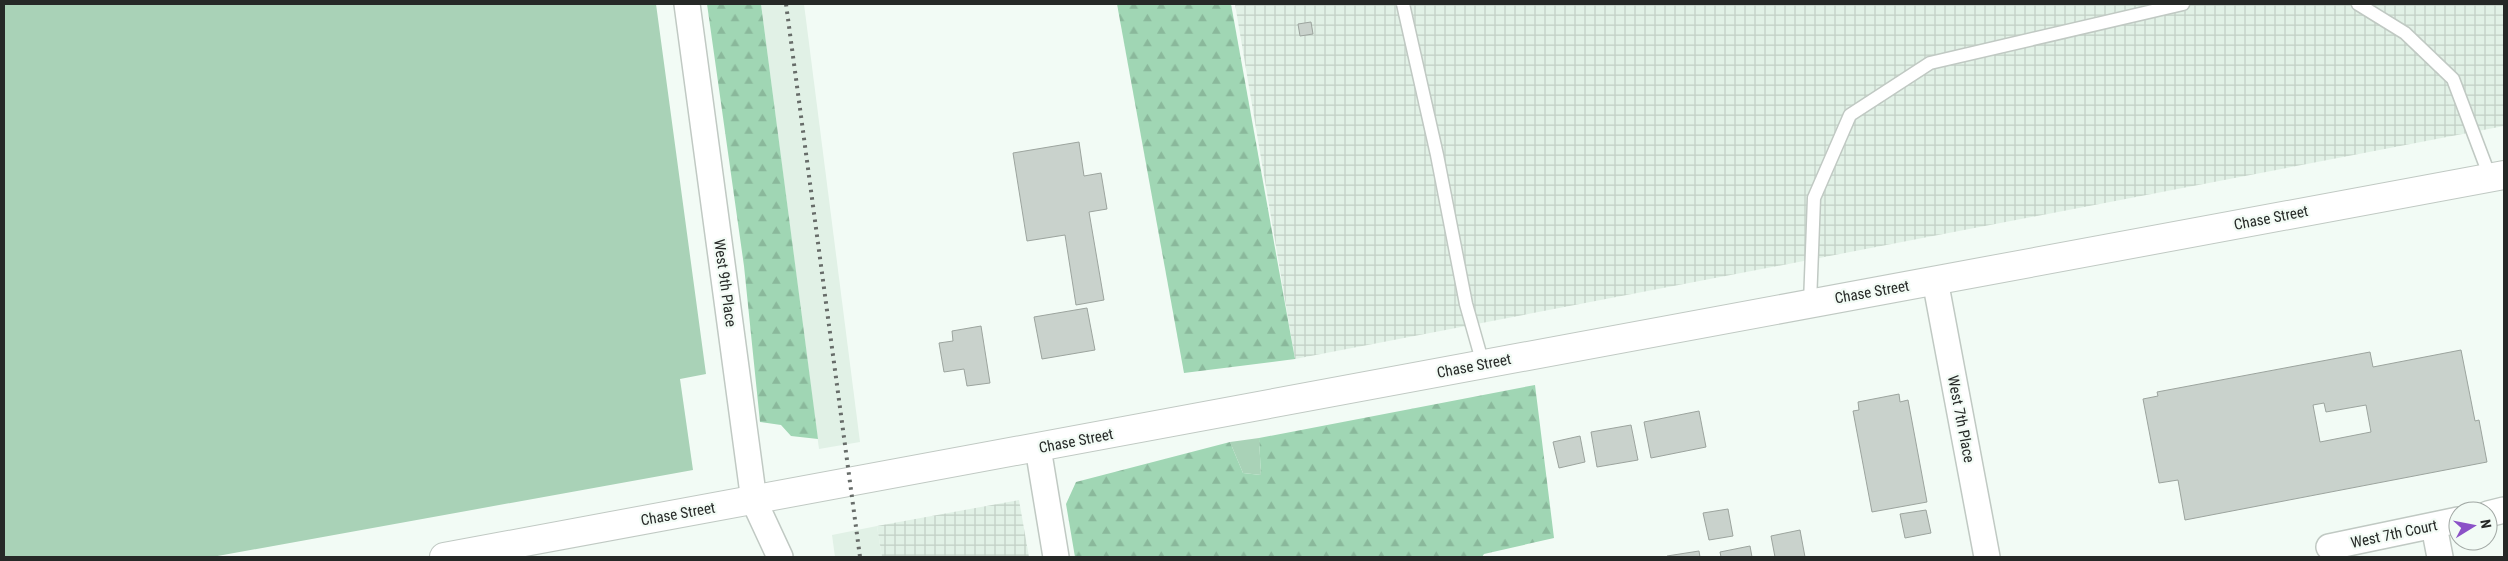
<svg xmlns="http://www.w3.org/2000/svg" width="2508" height="561" viewBox="0 0 2508 561" font-family="'Roboto Condensed',sans-serif">
	<style>
		.built { fill: #e1f1e6 }
		.industrial { fill: url(#industrial-grid) }
		.green { fill: #a9d2b7 }
		.forest { fill: url(#forest-firs) }
		.building { fill: #c9d2cc; stroke: #9ca49e; fill-rule: evenodd }
		.lines { fill: none; stroke-linecap: round; stroke-linejoin: round }
		.service-casing { stroke: #c0c9c3; stroke-width: 15 }
		.minor-casing { stroke: #c0c9c3; stroke-width: 28 }
		.tertiary-casing { stroke: #c0c9c3; stroke-width: 30 }
		.service { stroke: #fff; stroke-width: 12 }
		.minor { stroke: #fff; stroke-width: 25 }
		.tertiary { stroke: #fff; stroke-width: 28 }
		.rail { stroke: #676c69; stroke-width: 4; stroke-dasharray: 2.5 5; stroke-linecap: butt }
		.labels { text-anchor: middle; stroke-width: 4.5; stroke-linejoin: round; paint-order: stroke }
		.street-label { font-size: 15px; fill: #262927; stroke: #f2fbf5 }
	</style>
	<defs>
		<pattern id="industrial-grid" width="8" height="8" patternUnits="userSpaceOnUse" patternTransform="scale(1.25)"><rect width="8" height="8" fill="#e1f1e6"/><path d="M0 4h8M4 0v8" fill="none" stroke="#c1cfc5"/></pattern>
		<pattern id="forest-firs" width="22" height="20" patternUnits="userSpaceOnUse" patternTransform="scale(1.25)"><rect width="22" height="20" fill="#a0d6b4"/><path d="M5 1l3.5 6h-7zM16 11l3.5 6h-7z" fill="#8ab89b"/></pattern>
	</defs>
	<rect width="100%" height="100%" fill="#f2fbf5"/>
	<!-- built -->
	<g class="built">
		<path d="M761,4H804L860,442L819,449Z"/>
		<path d="M877,526L882,557H835L832,535Z"/>
	</g>
	<!-- industrial -->
	<g class="industrial">
		<path d="M1235,4H2504V126L1295,359Z"/>
		<path d="M1019,500L1029,557H882L877,526Z"/>
	</g>
	<!-- green -->
	<g class="green">
		<path d="M4,4H656L706,374L680,379L693,470L212,557H4Z"/>
		<path d="M1259,438L1261,475L1243,473L1230,442Z"/>
	</g>
	<!-- forest -->
	<g class="forest">
		<path d="M707,4H761L818,439L791,436L781,425L760,422L744,266Z"/>
		<path d="M1117,4H1231L1295,359L1184,373Z"/>
		<path d="M1535,385L1554,538L1484,554L1482,557H1075L1066,504L1076,482L1230,442L1243,473L1261,475L1259,438Z"/>
	</g>
	<!-- building -->
	<g class="building">
		<path d="M1311,22L1313,34L1300,36L1298,24Z"/>
		<path d="M1079,142L1084,176L1101,173L1107,209L1089,212L1104,300L1076,305L1065,235L1027,241L1013,153Z"/>
		<path d="M1087,308L1095,350L1042,359L1034,317Z"/>
		<path d="M981,326L990,383L967,386L964,369L944,372L939,343L953,341L952,331Z"/>
		<path d="M2461,350L2475,421L2479,420L2487,462L2185,520L2178,480L2159,483L2143,399L2158,396L2157,392L2370,352L2373,367ZM2324,403L2326,412L2366,405L2371,432L2320,442L2313,405Z"/>
		<path d="M1899,394L1900,402L1908,400L1927,502L1872,512L1853,411L1859,410L1858,402Z"/>
		<path d="M1699,411L1706,447L1651,458L1644,422Z"/>
		<path d="M1631,425L1638,460L1597,467L1591,432Z"/>
		<path d="M1580,436L1585,462L1559,468L1553,442Z"/>
		<path d="M1728,509L1733,536L1709,540L1703,513Z"/>
		<path d="M1926,510L1931,533L1905,538L1900,514Z"/>
		<path d="M1800,530L1805,557H1775L1771,536Z"/>
		<path d="M1750,546L1752,557H1721L1720,552Z"/>
		<path d="M1699,551L1700,557H1667V556Z"/>
	</g>
	<g class="lines">
		<defs>
			<g id="service">
				<path d="M1403,4L1437,155L1466,304L1483,364"/>
				<path d="M2358,4L2405,33L2453,79L2490,177"/>
				<path d="M1810,303L1814,198L1850,115L1930,63L2183,4"/>
			</g>
			<g id="minor">
				<path d="M687,4L754,501L780,557"/>
				<path d="M1935,280L1987,557"/>
				<path d="M1038,448L1056,557"/>
				<path d="M2488,514L2504,510"/>
				<path d="M2434,526L2440,557"/>
				<path d="M2329,547L2458,520"/>
			</g>
			<path id="tertiary" d="M444,557L2504,175"/>
		</defs>
		<!-- service casing -->
		<use href="#service" class="service-casing"/>
		<!-- minor casing -->
		<use href="#minor" class="minor-casing"/>
		<!-- tertiary casing -->
		<use href="#tertiary" class="tertiary-casing"/>
		<!-- service -->
		<use href="#service" class="service"/>
		<!-- minor -->
		<use href="#minor" class="minor"/>
		<!-- tertiary -->
		<use href="#tertiary" class="tertiary"/>
		<!-- rail -->
		<path class="rail" d="M786,4L860,557"/>
	</g>
	<g class="labels">
		<!-- street labels -->
		<g class="street-label">
			<text transform="translate(2271 218) rotate(-11)" y="5">Chase Street</text>
			<text transform="translate(725 283) rotate(82)" y="5">West 9th Place</text>
			<text transform="translate(1872 292) rotate(-10)" y="5">Chase Street</text>
			<text transform="translate(1474 366) rotate(-11)" y="5">Chase Street</text>
			<text transform="translate(1961 419) rotate(79)" y="5">West 7th Place</text>
			<text transform="translate(1076 441) rotate(-11)" y="5">Chase Street</text>
			<text transform="translate(678 514) rotate(-10)" y="5">Chase Street</text>
			<text transform="translate(2394 534) rotate(-12)" y="5">West 7th Court</text>
		</g>
	</g>
	<!-- border -->
	<rect width="2508" height="561" fill="none" stroke="#262927" stroke-width="10"/>
	<!-- north arrow -->
	<g transform="translate(2473 526) rotate(80)"><circle r="24" fill="#f2fbf5" stroke="#a0a7a3"/>
	<path d="M0-4L9 19L0 12L-9 19Z" fill="#8b51c7"/>
	<text y="-8" font-size="14" font-weight="bold" text-anchor="middle" fill="#262927">N</text>
	</g>
</svg>
